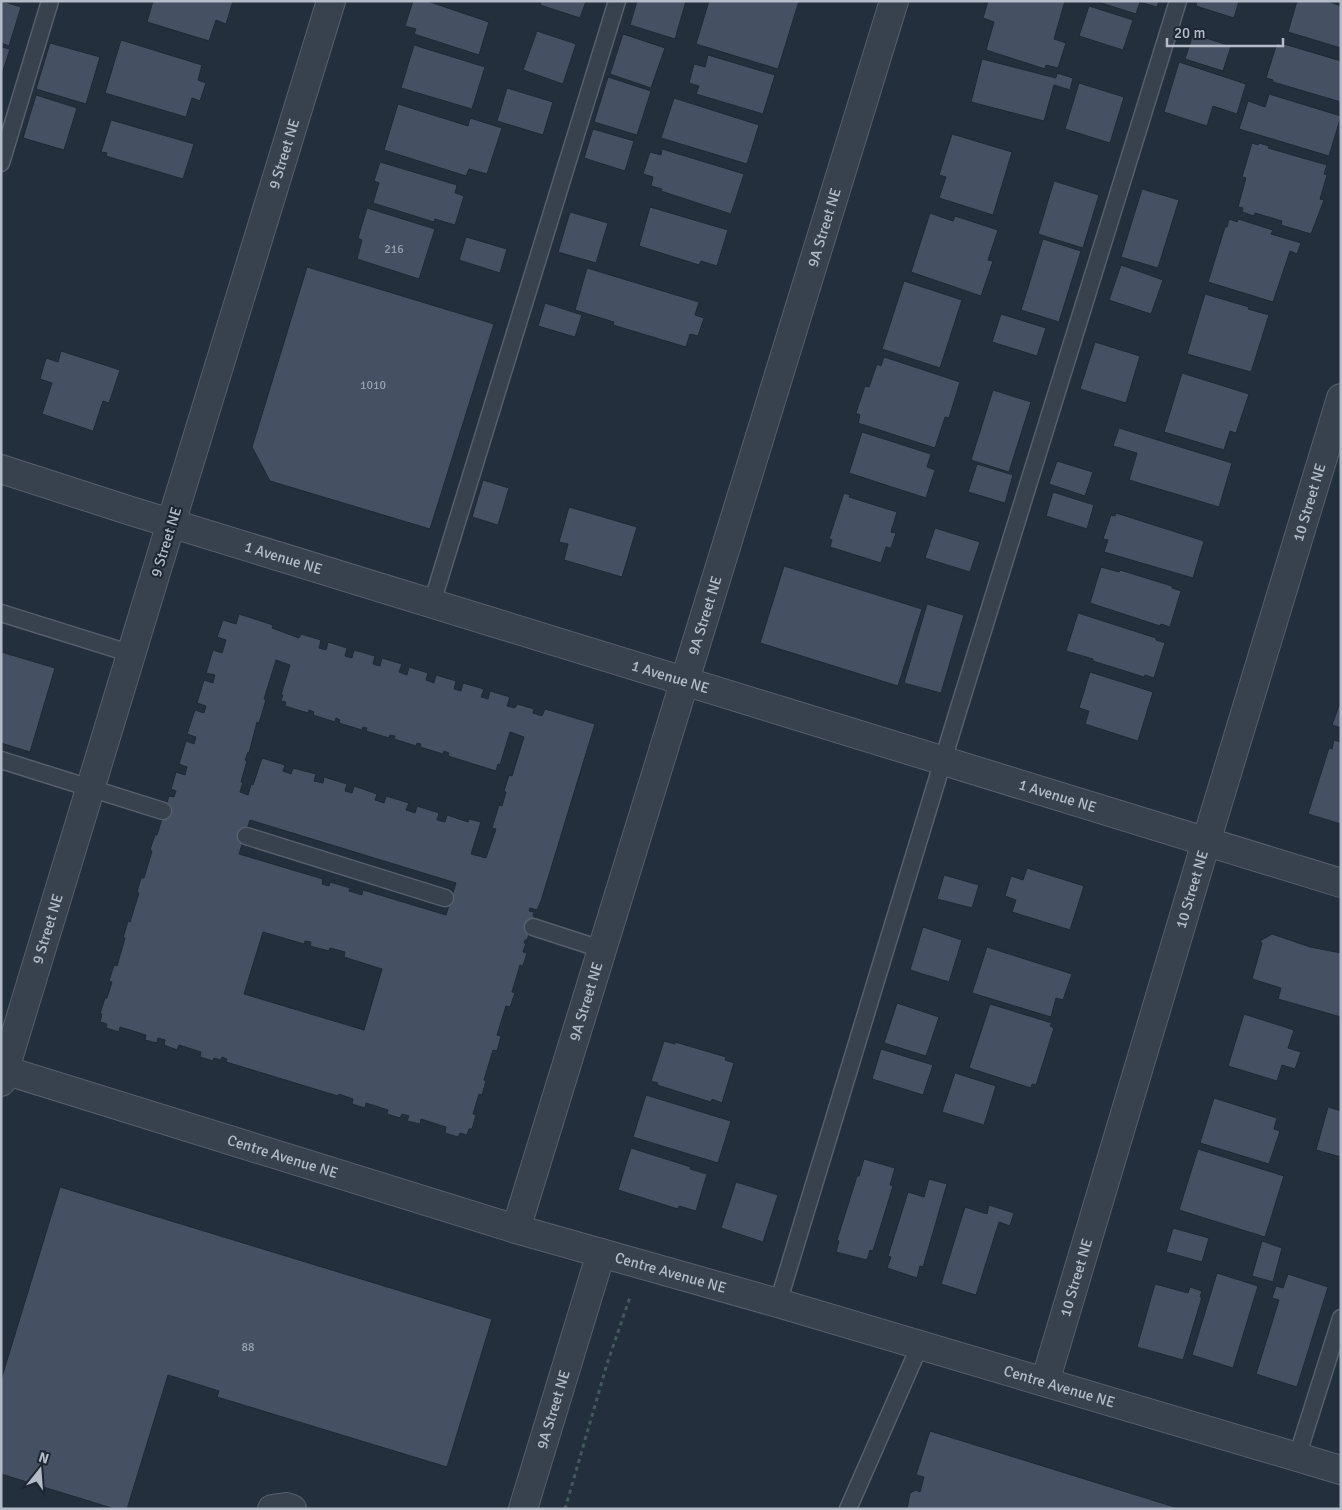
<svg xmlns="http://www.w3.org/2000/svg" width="1342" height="1510" viewBox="0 0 1342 1510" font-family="Signika,sans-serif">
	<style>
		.building { fill: #455162; stroke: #1f2835; fill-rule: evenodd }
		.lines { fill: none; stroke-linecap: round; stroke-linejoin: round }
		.service-casing { stroke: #565f6c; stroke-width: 19 }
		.minor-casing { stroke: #565f6c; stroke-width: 30 }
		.tertiary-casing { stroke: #565f6c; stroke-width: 30 }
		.path { stroke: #44595c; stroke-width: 3; stroke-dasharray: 4 4; stroke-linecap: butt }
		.service { stroke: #38414e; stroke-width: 16 }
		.minor { stroke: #38414e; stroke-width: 28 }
		.tertiary { stroke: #38414e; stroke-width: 28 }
		.labels { text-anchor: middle; stroke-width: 4; stroke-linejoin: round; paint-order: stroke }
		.number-label { font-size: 12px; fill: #98a1af }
		.street-label { font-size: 15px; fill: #b4bcc9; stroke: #1d2633 }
	</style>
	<rect width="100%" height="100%" fill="#242f3e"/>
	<!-- building -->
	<g class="building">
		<path d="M1,1L21,7L9,46L1,43Z"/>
		<path d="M153,1H233L226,24L216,20L209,41L147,22Z"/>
		<path d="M413,1H427L489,22L479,55L414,34L416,29L405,26Z"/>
		<path d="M541,1H586L580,18L540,5Z"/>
		<path d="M637,1H686L675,39L630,25Z"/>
		<path d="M709,1H799L778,69L696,44Z"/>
		<path d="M988,1H1065L1054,39L1066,43L1058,68L1046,65L1045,69L986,50L994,22L983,18Z"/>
		<path d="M1095,1H1159L1157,7L1140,2L1136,14Z"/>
		<path d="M1197,1H1239L1234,18L1196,6Z"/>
		<path d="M1297,1H1327L1341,6V48L1288,32Z"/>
		<path d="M1089,6L1133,20L1123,50L1079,36Z"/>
		<path d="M537,31L576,44L563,84L523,70Z"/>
		<path d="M623,34L665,48L651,88L610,74Z"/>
		<path d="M1193,34L1231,46L1223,71L1185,59Z"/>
		<path d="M121,40L202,65L198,80L206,83L200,101L192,98L186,117L105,93Z"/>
		<path d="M50,43L100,57L86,104L36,89Z"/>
		<path d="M1277,43L1283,45L1284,44L1341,61V102L1273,82V80L1266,78Z"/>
		<path d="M414,45L485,67L472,109L401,88Z"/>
		<path d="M1,47L10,49L1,77Z"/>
		<path d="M708,55L775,75L763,114L696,94L699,86L689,83L694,64L705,67Z"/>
		<path d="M982,59L1056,78L1057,73L1073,78L1070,90L1054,85L1044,121L971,102Z"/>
		<path d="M1179,62L1246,84L1237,114L1213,106L1207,126L1164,112Z"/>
		<path d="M608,77L651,91L637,135L594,122Z"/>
		<path d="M1079,83L1124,97L1110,143L1065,129Z"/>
		<path d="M507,88L553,102L543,135L497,121Z"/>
		<path d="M1269,94L1341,116L1329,156L1239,129L1248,101L1265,107Z"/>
		<path d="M36,95L77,108L64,150L23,138Z"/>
		<path d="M674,98L759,125L747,164L661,138Z"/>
		<path d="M398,104L468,126L470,118L502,128L487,174L469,169L466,176L384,150Z"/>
		<path d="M111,120L194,144L183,179L106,156L107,153L101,152Z"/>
		<path d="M593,129L634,141L625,171L584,158Z"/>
		<path d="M952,134L1012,152L993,215L939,198L946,177L939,175Z"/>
		<path d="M1252,143L1258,145L1259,143L1269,146L1268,148L1327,165L1324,174L1327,175L1320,199L1324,200L1311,234L1281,225L1282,221L1255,213L1254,216L1242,212L1243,208L1238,207L1246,178L1242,177Z"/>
		<path d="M662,149L744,174L731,214L661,191L662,189L651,186L653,177L643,174L650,152L661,155Z"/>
		<path d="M380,162L457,185L455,193L464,196L455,225L435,219L434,222L373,203L379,183L374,181Z"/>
		<path d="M1054,181L1099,195L1083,248L1038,234Z"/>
		<path d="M1142,189L1179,200L1158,268L1121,257Z"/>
		<path d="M650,207L728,230L717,266L701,261L699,265L639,246Z"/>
		<path d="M367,208L435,229L419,279L357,259L362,240L358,238Z"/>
		<path d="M570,212L608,223L596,263L558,252Z"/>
		<path d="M930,213L953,221L955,216L998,230L988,260L993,261L981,296L911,272Z"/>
		<path d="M1229,219L1237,222L1238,219L1273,230L1271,234L1301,243L1297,254L1290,251L1273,302L1208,282L1225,227H1227Z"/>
		<path d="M466,237L507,249L500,273L459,260Z"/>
		<path d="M1043,239L1081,251L1059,322L1021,310Z"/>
		<path d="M1121,265L1163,280L1151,314L1109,300Z"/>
		<path d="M307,267L494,324L430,529L270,481L252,447Z"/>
		<path d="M587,268L699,302L695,315L704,318L698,336L690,334L686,347L613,325L614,322L575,310Z"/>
		<path d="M904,281L962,300L940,368L882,349Z"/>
		<path d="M1205,294L1249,307L1248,309L1269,315L1251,372L1187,354Z"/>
		<path d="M545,303L582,315L575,337L538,326Z"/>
		<path d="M1001,314L1046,328L1037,356L992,342Z"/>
		<path d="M1095,342L1140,356L1126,403L1080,389Z"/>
		<path d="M61,351L120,370L109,403L103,401L93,431L42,414L52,383L40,379L46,358L58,362Z"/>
		<path d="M884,357L960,382L949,418L945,417L935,448L858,423L860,415L856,413L865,386L869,387L877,364L881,366Z"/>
		<path d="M1182,373L1249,394L1236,433L1230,431L1224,450L1164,432Z"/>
		<path d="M993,390L1031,402L1009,472L971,460Z"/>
		<path d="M1119,428L1232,463L1219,507L1129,480L1137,453L1113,446Z"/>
		<path d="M862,432L931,454L927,467L935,470L926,498L849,473Z"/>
		<path d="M1057,461L1093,472L1085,496L1049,484Z"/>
		<path d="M977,464L1013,475L1005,503L968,492Z"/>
		<path d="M483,480L509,488L498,525L472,517Z"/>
		<path d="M1053,492L1094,505L1087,529L1046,516Z"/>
		<path d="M844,493L850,495L849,497L897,512L891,532L896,533L891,548L886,547L881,563L830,547L832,540L829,539Z"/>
		<path d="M569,507L637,527L622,577L564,560L568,544L559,542Z"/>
		<path d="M1116,513L1204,541L1193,578L1104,552L1108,540L1103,539L1111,515L1115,516Z"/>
		<path d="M935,528L980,542L970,572L925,558Z"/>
		<path d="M784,566L922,609L898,686L760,643Z"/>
		<path d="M1101,567L1119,572L1120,570L1172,586V588L1181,591L1170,627L1161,624L1160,626L1090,603Z"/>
		<path d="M927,604L964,615L941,693L904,683Z"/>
		<path d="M1078,613L1156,638V640L1165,643L1154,678L1145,675L1144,677L1093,661V659L1066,651Z"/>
		<path d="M239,614L273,625L272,628L299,638L301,634L321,640L319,648L326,650L328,642L347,648L345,656L352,658L354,650L375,656L373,664L380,666L382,658L402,664L399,672L407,675L409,667L428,673L426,680L434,683L436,675L456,681L454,689L461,691L463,683L484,689L481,697L488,699L490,691L510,697L507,706L515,708L517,704L534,709L533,713L542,716L545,709L595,724L541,901L537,910L530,908L529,911L534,912L533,916L535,917L527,940H525L524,943H526L523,952L527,953L523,966L520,965L512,992L515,993L510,1007L506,1006L497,1035L501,1036L497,1051L493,1050L484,1080L486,1081L482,1095L479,1094L473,1114L476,1115L472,1129H469L467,1135L460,1133L458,1137L445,1133L446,1127L421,1119L420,1124L407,1121L409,1116L402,1114L400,1118L387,1114L388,1110L366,1103L365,1108L352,1104L353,1099L339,1094L338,1096L226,1062L227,1059L222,1057L221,1060L214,1058L213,1061L200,1057L201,1052L179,1045L177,1050L164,1045L165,1040L158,1038L157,1043L145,1040L146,1035L120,1027L119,1032L106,1028L107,1024L100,1022L102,1014H100L105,998H107L112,982L109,981L114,965L117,966L125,938H123L128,921L130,922L139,893L137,892L141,878H144L152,851L150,850L155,835H157L169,796L174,797L176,791L171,789L176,772L185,775L187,767L179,764L186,741L194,744L196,737L187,734L195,710L204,713L206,706L197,703L204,680L213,683L215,675L206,673L213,650L222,653L226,640L217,637L223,620L236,624ZM276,660L290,665L281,695H283L281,701L286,702L285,706L308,713L309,710L314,712L313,715L335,722L336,718L340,720L339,723L362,730L363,727L367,728L366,731L389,738L390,735L395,736L394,739L416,746L417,743L421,744L420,747L443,754L444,751L449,753L448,756L496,771L498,764L500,765L510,732L524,737L512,776L509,775L504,791L506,792L502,806L499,805L492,828L496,829L486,858L471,854L481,822L469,819L468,822L447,815L445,822L437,820L439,813L417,806L415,813L406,810L409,803L386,796L384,803L375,800L377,794L354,786L352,793L345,791L347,784L324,777L323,783L314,781L316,774L293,768L291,774L283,771L285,765L262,758L253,785L251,784L248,795L240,792L243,782H241L247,761L245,760L248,752L249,753L257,722L259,723L266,700L264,699ZM250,820L456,883L446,915L363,890L362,895L349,891L350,888L330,882L329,886L322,884L323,879L239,854ZM263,932L304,944L305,941L311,942L310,946L329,951L330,948L345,952L344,957L382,969L364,1030L244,994Z"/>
		<path d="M1,652L55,668L30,752L1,743Z"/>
		<path d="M1090,672L1153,692L1138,741L1085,724L1089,711L1079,708Z"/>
		<path d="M1341,700V728L1332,725Z"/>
		<path d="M1334,740L1341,742V824L1308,814L1329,748L1332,749Z"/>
		<path d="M1027,868L1084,886L1070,930L1012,912L1016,900L1005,896L1011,876L1023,880Z"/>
		<path d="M944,875L979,885L972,908L937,899Z"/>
		<path d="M923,927L962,940L949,982L910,970Z"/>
		<path d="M1272,934L1310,947L1341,953V1017L1278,999L1281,988L1252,979L1262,943L1260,941Z"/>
		<path d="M987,947L1072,974L1063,1000L1056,998L1051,1017L972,993Z"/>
		<path d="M897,1003L939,1017L926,1056L884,1043Z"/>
		<path d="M990,1004L1052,1023L1050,1026L1054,1028L1036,1085L1032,1084L1031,1088L969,1068Z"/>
		<path d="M1244,1014L1294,1030L1288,1048L1301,1052L1295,1069L1282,1065L1277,1081L1228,1066Z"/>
		<path d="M664,1041L675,1044V1042L726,1057L725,1060L734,1063L722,1103L712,1099L711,1102L657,1085L658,1083L651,1081Z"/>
		<path d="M881,1049L933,1065L923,1095L872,1079Z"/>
		<path d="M955,1073L996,1086L984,1125L942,1112Z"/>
		<path d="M646,1095L731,1121L718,1163L633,1137Z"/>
		<path d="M1214,1098L1277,1118L1274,1129L1280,1131L1269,1164L1200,1143Z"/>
		<path d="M1328,1107L1341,1111V1157L1316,1150Z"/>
		<path d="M631,1148L691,1167L690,1169L707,1174L696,1211L679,1206L678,1209L618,1190Z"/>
		<path d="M1198,1149L1284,1176L1265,1237L1179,1210Z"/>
		<path d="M864,1159L895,1168L890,1185L893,1186L873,1251L870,1250L867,1260L836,1252L839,1241L837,1240L857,1176H859Z"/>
		<path d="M929,1179L947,1184L923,1267L920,1266L917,1278L887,1268L891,1257L888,1256L908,1192L924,1197Z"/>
		<path d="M736,1182L778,1195L763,1242L721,1228Z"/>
		<path d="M60,1187L492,1319L447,1467L217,1397L219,1391L168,1375L127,1509H115L1,1474V1380Z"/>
		<path d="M989,1205L1014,1213L1010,1226L999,1222L976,1295L941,1284L965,1207L987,1214Z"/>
		<path d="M1173,1228L1209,1238L1202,1262L1166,1252Z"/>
		<path d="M1262,1241L1282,1248L1273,1282L1252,1276Z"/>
		<path d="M1217,1273L1258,1286L1233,1368L1192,1355Z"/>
		<path d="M1288,1274L1328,1287L1297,1387L1256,1374L1279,1300L1272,1298L1276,1286L1283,1288Z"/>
		<path d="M1155,1284L1188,1293L1190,1287L1202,1291L1200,1297H1202L1183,1360L1137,1347Z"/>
		<path d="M930,1431L1181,1509H907L910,1493L916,1490L920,1492L924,1477L916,1475Z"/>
	</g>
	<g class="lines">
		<defs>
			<g id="service">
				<path d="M1,163L50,1"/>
				<path d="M432,603L617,1"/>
				<path d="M1,613L132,654"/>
				<path d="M1,760L163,811"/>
				<path d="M246,836L445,898"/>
				<path d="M533,927L601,949"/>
				<path d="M778,1303L958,711L1178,1"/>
				<path d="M1297,1457L1341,1318"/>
				<path d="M848,1509L920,1345"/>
			</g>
			<g id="minor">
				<path id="s1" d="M171,523L331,1"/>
				<path id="s2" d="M1,1069L516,1229L778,1303L1341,1470"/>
				<path id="s3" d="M516,1229L894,1"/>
				<path id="s4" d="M1045,1382L1206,842"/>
				<path d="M272,1509L286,1507L292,1509"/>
				<path id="s5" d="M523,1509L601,1253"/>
			</g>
			<g id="tertiary">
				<path id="s6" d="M1,469L131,511L1341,883"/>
				<path id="s7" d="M1206,842L1341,398"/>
				<path id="s8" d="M1,1082L171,523"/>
			</g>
		</defs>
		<!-- service casing -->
		<use href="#service" class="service-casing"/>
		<!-- minor casing -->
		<use href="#minor" class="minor-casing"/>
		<!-- tertiary casing -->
		<use href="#tertiary" class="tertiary-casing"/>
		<!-- path -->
		<path class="path" d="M565,1509L607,1364L630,1297"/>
		<!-- service -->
		<use href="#service" class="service"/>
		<!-- minor -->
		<use href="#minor" class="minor"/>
		<!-- tertiary -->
		<use href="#tertiary" class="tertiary"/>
	</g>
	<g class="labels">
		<!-- number labels -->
		<g class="number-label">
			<text x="394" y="253">216</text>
			<text x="373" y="389">1010</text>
			<text x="248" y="1351">88</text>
		</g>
		<!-- street labels -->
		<g class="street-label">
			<text dy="5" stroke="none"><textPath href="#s1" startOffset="386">9 Street NE</textPath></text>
			<text dy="5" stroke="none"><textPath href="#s3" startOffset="1048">9A Street NE</textPath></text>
			<text dy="5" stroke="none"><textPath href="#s7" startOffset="355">10 Street NE</textPath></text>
			<text transform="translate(166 542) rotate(-73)" y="5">9 Street NE</text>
			<text dy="5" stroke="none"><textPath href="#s6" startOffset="296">1 Avenue NE</textPath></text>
			<text dy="5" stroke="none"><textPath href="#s3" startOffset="642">9A Street NE</textPath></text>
			<text dy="5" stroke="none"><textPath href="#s6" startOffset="701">1 Avenue NE</textPath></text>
			<text dy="5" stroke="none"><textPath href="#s6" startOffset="1106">1 Avenue NE</textPath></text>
			<text dy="5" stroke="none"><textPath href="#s4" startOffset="514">10 Street NE</textPath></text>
			<text dy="5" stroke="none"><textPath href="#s8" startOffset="160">9 Street NE</textPath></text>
			<text dy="5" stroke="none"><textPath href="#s3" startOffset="238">9A Street NE</textPath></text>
			<text dy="5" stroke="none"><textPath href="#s2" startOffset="295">Centre Avenue NE</textPath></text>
			<text dy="5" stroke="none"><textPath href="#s2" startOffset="700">Centre Avenue NE</textPath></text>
			<text dy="5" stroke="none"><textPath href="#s4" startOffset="109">10 Street NE</textPath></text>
			<text dy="5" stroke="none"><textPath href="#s2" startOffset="1105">Centre Avenue NE</textPath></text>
			<text dy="5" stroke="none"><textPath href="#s5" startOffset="104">9A Street NE</textPath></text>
		</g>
	</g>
	<!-- border -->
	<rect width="1342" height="1510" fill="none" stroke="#b4bcc9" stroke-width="5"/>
	<!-- north arrow -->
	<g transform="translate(40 1470) rotate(17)" stroke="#1d2633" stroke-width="4" paint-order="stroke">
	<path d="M0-4L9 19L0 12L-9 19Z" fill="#b4bcc9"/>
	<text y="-8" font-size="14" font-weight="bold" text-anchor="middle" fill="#b4bcc9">N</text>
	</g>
	<!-- scale -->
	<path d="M1167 38v8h116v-8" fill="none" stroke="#b4bcc9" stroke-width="2.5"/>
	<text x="1174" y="38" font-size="15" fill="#b4bcc9" stroke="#1d2633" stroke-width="4" paint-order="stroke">20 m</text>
</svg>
